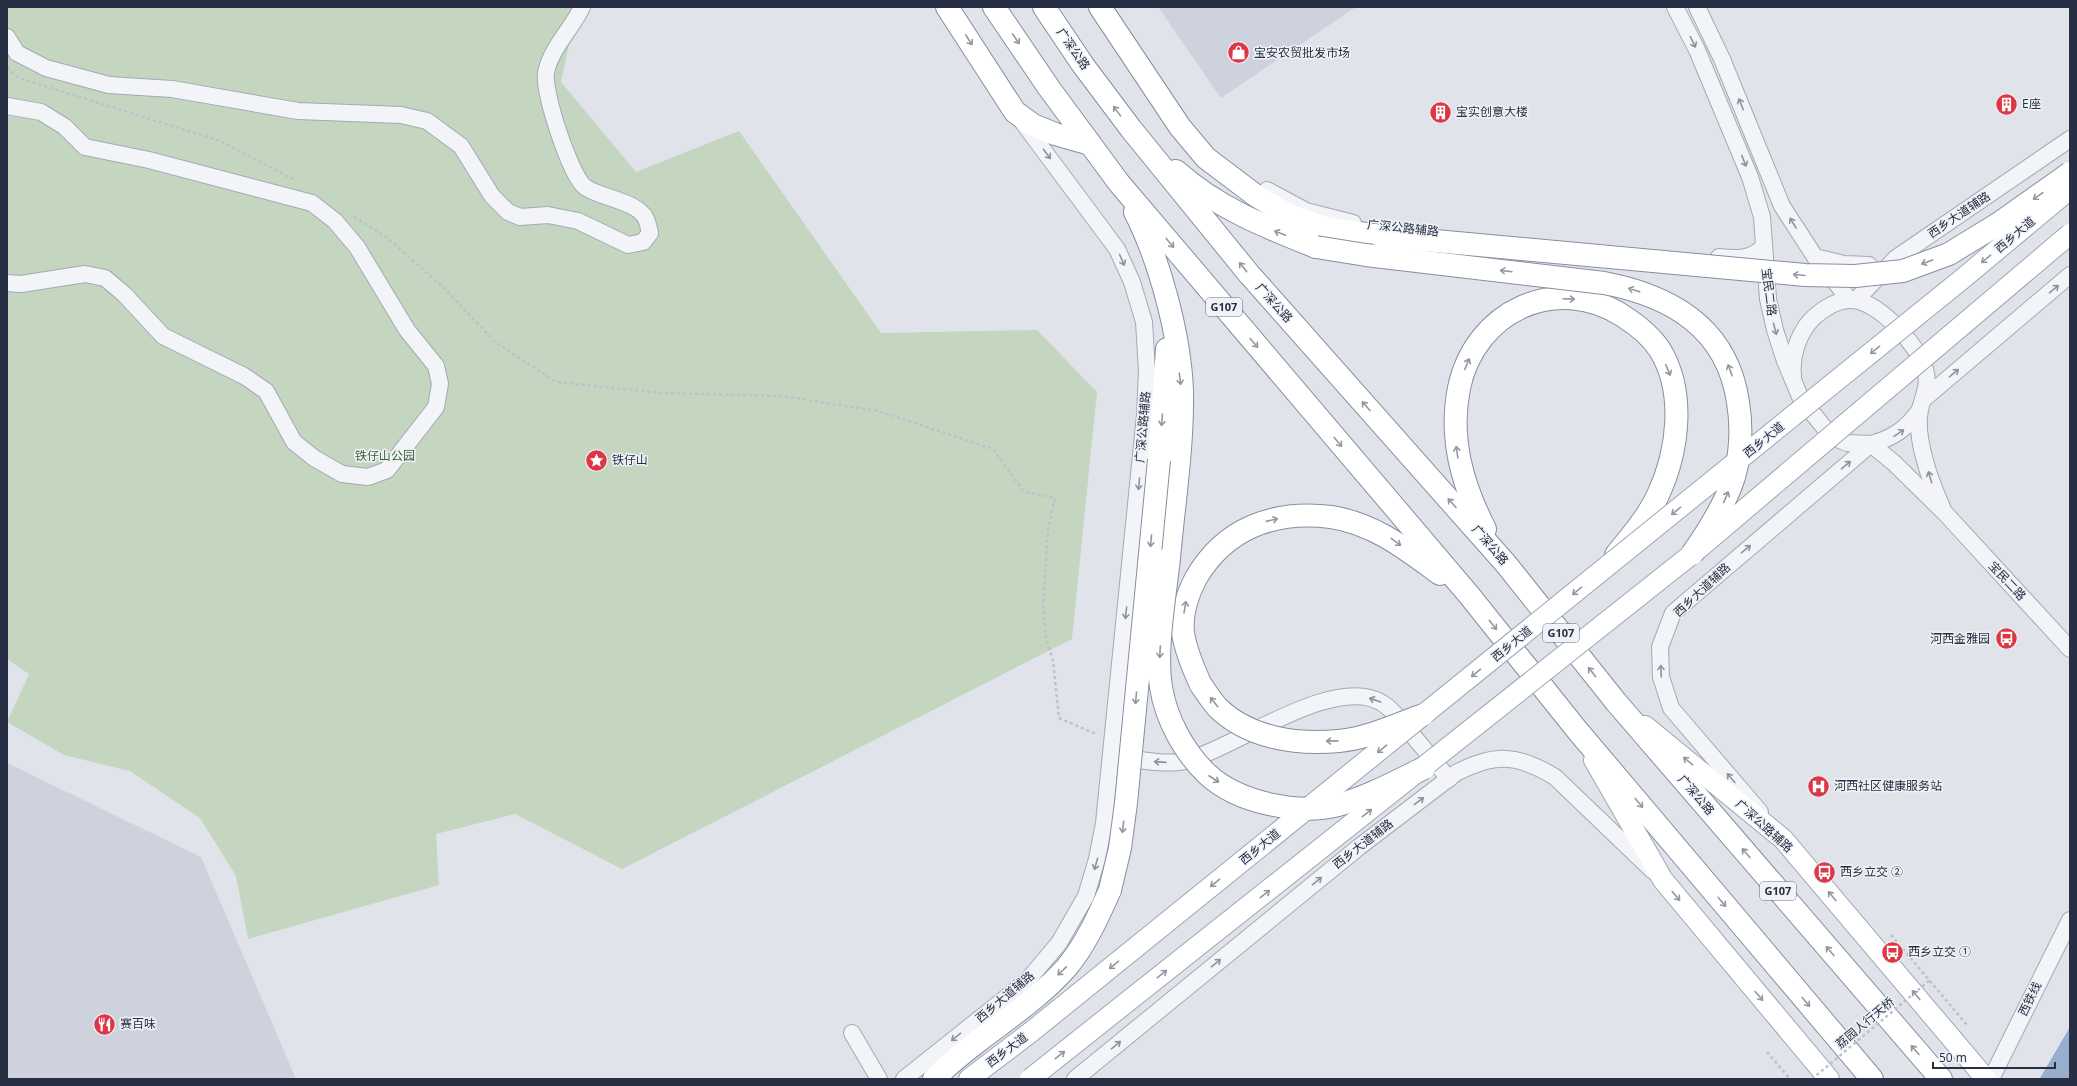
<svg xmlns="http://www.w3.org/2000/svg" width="2077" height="1086" viewBox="0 0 2077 1086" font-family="'Open Sans','Noto Sans SC',sans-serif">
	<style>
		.built { fill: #cdd2dd }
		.green { fill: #c4d5c0 }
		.water { fill: #97aece }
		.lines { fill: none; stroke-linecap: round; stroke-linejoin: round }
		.minor-casing { stroke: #a4a9b5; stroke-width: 18 }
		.major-casing { stroke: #9da6b7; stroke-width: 22 }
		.highway-casing { stroke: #858fa3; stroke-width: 24 }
		.path { stroke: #bec1c9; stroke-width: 2.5; stroke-dasharray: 3 3; stroke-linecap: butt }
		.minor { stroke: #f3f4f8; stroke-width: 16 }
		.major { stroke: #fff; stroke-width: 20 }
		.highway { stroke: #fff; stroke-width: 22 }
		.major-bridge-casing { stroke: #9da6b7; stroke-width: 22; stroke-linecap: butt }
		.highway-bridge-casing { stroke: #858fa3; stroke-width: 24; stroke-linecap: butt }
		.path-bridge { stroke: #bec1c9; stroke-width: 2.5; stroke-dasharray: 3 3; stroke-linecap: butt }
		.major-bridge { stroke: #fff; stroke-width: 20 }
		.highway-bridge { stroke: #fff; stroke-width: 22 }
		.oneway { stroke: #9297a1 }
		.oneway2 { stroke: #8c929e }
		.labels { text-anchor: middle; stroke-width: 3; stroke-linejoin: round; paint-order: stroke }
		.shield { fill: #eff2f7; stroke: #626a79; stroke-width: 1 }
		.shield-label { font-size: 11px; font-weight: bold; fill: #262f43 }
		.street-label { font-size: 12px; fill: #262f43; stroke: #eff2f7 }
		.poi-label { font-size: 12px; fill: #262f43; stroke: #eff2f7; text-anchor: start }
		.park-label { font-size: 12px; fill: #386132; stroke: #eff2f7 }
	</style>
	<rect width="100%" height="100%" fill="#e0e3ea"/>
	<!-- built -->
	<g class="built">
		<path d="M1158,7H1356L1221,98Z"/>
		<path d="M7,763L201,857L296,1079H7Z"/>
	</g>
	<!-- green -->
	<path class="green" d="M7,7H577L561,82L636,172L739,131L881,333L1037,330L1097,392L1072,639L622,869L515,814L436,834L439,885L248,939L236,876L200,818L130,771L64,755L7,722L29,674L7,659Z"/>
	<!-- water -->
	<path class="water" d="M2070,1027V1079H2039L2040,1078Z"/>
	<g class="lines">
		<defs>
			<g id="minor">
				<path d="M1675,7L1697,50L1750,177L1762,217L1768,299L1775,330L1785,361L1801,399L1827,431L1837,439L1847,443L1871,444L1894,463L1945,513L2070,649"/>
				<path d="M1697,7L1722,59L1782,206L1815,257L1849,299"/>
				<path d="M7,37L17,53L46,68L109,85L172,89L298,111L401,115L427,121L461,146L492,196L508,212L520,217L548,215L578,221L628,245L643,242L650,233C649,229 648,223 646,219C638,201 600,198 585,187C570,175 543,92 546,73C550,49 572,29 582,7"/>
				<path d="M7,106L41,112L65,127L85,147L149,160L312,203L335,221L357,247L407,330L436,366L440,384L436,407L387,470L368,477L342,474L314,458L294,442L266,391L244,376L163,336L124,294L105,278L85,274L21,284L7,283"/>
				<path d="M1267,190L1306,211L1353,223"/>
				<path d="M1719,257C1735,259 1754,260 1764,245"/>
				<path d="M1815,257L1844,264L1869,265"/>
				<path d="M1856,300L1896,258L2070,139"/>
				<path d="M1793,376C1791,358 1797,339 1807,325C1816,313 1836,299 1851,300C1878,300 1918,345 1925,369C1930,386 1923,395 1920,410C1914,437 1931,483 1942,507"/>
				<path d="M1925,398L2070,275"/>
				<path d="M1119,757C1141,760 1167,766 1189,760C1237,746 1335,674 1382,703C1394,710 1401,722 1410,732C1423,748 1436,763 1449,779"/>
				<path d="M1760,812L1671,708L1661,677L1660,647L1673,613L1871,444C1893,438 1906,429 1919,411"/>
				<path d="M852,1033L879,1079"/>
				<path d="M904,1079L1027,981L1059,943L1086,896L1097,859L1104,823L1145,415L1147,371L1144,322L1132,282L1117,249L1021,120"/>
				<path d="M1075,1079L1359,847L1456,773C1495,753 1517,754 1555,777L1653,871"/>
				<path d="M1991,1079L2070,920"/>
			</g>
			<g id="major">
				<path d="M1645,726L1783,839L1986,1079"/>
				<path d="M1594,760L1663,880L1829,1079"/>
				<path d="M969,1079L1031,1032"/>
			</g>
			<g id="highway">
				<path d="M947,7L1015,112L1033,125L1055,134L1090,144"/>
				<path d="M994,7L1049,88L1119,183L1469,595L1577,730L1872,1079"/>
				<path d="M1044,7L1083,65L1131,129L1249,274L1506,564L1616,702L1941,1079"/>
				<path d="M1100,7L1180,127L1206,158L1255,195L1288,215L1328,229L1381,236"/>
				<path d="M1176,171C1217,208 1266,227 1316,247"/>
				<path d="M1135,212C1160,261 1180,336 1182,391C1183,446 1174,502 1169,558"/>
				<path d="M1159,460L1167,349"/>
				<path d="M1485,529C1462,484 1449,438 1459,388C1475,311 1556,273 1623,316C1637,325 1651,336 1660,350C1686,393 1678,452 1658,495C1648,517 1631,536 1616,555"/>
				<path d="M1201,685C1193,668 1186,652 1183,633C1181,614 1187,595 1196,578C1225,528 1274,510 1331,517C1373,523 1406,549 1440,574"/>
				<path d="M934,1079C974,1038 1028,1011 1067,967C1086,944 1098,917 1110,890"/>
			</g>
		</defs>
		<!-- minor casing -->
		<use href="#minor" class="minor-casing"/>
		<!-- major casing -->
		<use href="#major" class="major-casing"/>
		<!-- highway casing -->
		<use href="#highway" class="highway-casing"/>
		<!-- path -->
		<g class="path">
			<path d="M7,68L19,78L220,141L297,181"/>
			<path d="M354,217L385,236L445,289L495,342L556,382L663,393L782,396L878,411L993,449L1024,492L1055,498L1048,530L1043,605L1046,637L1053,661L1059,718L1096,734"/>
			<path d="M1891,935L1967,1025"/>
			<path d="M1767,1052L1790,1079"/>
		</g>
		<!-- minor -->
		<use href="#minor" class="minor"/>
		<!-- major -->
		<use href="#major" class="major"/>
		<!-- highway -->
		<use href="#highway" class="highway"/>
		<defs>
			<g id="major-bridge">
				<path d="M1031,1032L1961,280L2070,189"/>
				<path d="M1030,1079L1692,554L2070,234"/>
			</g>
			<g id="highway-bridge">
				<path d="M1381,236L1805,275L1855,276L1903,271L1949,254L1998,224L2070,173"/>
				<path d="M1316,247L1366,255L1604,283C1672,296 1727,328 1738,402C1742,427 1741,453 1734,477C1725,505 1709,530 1692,554"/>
				<path d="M1169,558C1165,597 1155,649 1161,687C1166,719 1184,752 1207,774C1238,803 1298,815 1338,805C1368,797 1397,781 1424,768"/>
				<path d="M1201,685C1206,692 1211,700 1217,707C1248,738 1296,745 1339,741C1368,738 1396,725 1423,715"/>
				<path d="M1110,890L1120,848L1126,803L1159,460"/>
			</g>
		</defs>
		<!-- major-bridge casing -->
		<use href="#major-bridge" class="major-bridge-casing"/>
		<!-- highway-bridge casing -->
		<use href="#highway-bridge" class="highway-bridge-casing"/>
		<!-- path-bridge -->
		<path class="path-bridge" d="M1812,1079L1930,980"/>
		<!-- major-bridge -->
		<use href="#major-bridge" class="major-bridge"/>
		<!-- highway-bridge -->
		<use href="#highway-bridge" class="highway-bridge"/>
	</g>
	<!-- one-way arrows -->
	<defs><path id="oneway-shaft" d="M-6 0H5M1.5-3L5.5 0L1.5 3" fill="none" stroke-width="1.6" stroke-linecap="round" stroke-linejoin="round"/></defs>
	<g class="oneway">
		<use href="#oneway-shaft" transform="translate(1016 39) rotate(56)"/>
		<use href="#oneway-shaft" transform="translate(969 40) rotate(57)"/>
		<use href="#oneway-shaft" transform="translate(1117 111) rotate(-126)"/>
		<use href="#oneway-shaft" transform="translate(2038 196) rotate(145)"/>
		<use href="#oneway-shaft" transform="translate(1280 233) rotate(-159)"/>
		<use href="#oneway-shaft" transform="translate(1170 243) rotate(50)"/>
		<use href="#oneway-shaft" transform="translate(1986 259) rotate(140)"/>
		<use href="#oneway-shaft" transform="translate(1927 262) rotate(160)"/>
		<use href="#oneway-shaft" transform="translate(1243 267) rotate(-129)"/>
		<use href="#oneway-shaft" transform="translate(1506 271) rotate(-173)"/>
		<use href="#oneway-shaft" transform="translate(1799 275) rotate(-175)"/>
		<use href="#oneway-shaft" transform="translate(1634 290) rotate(-162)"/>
		<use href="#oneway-shaft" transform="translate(1569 299) rotate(2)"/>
		<use href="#oneway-shaft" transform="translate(1254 343) rotate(50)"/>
		<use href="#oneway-shaft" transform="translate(1875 350) rotate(141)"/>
		<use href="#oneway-shaft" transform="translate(1467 364) rotate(-68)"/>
		<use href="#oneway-shaft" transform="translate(1668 370) rotate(67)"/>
		<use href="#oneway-shaft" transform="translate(1730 370) rotate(-110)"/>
		<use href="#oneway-shaft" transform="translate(1180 379) rotate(83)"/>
		<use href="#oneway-shaft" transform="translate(1366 406) rotate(-132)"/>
		<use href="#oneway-shaft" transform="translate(1162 420) rotate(94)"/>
		<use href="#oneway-shaft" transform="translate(1338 442) rotate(50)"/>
		<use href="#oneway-shaft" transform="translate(1457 452) rotate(-98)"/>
		<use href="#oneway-shaft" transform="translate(1726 497) rotate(-68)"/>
		<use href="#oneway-shaft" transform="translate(1452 503) rotate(-132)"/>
		<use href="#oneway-shaft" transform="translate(1676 511) rotate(141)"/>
		<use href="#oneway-shaft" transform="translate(1272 520) rotate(-13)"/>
		<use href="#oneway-shaft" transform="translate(1151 541) rotate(95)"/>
		<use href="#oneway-shaft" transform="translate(1396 542) rotate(36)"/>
		<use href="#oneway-shaft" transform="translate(1577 591) rotate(141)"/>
		<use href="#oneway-shaft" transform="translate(1185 607) rotate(-80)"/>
		<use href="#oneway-shaft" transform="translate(1493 625) rotate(51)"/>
		<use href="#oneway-shaft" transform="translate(1160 652) rotate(93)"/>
		<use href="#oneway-shaft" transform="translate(1592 672) rotate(-128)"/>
		<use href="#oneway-shaft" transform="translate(1476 673) rotate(141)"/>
		<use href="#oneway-shaft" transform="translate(1136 698) rotate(95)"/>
		<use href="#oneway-shaft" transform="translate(1214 702) rotate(-128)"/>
		<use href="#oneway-shaft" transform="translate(1332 741) rotate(179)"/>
		<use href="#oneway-shaft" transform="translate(1382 749) rotate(141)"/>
		<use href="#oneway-shaft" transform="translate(1688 761) rotate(-141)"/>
		<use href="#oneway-shaft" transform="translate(1214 779) rotate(33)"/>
		<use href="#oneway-shaft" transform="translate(1639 803) rotate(50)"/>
		<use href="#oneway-shaft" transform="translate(1367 813) rotate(-38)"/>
		<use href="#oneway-shaft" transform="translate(1123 827) rotate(97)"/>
		<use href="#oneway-shaft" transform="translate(1746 853) rotate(-131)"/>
		<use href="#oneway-shaft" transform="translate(1215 883) rotate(141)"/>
		<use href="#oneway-shaft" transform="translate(1265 894) rotate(-38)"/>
		<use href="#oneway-shaft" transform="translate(1676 896) rotate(50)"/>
		<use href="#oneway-shaft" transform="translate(1832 896) rotate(-130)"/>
		<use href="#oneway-shaft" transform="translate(1722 902) rotate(50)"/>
		<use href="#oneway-shaft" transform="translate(1830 951) rotate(-131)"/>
		<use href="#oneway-shaft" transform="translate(1114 965) rotate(141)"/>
		<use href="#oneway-shaft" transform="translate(1062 971) rotate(136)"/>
		<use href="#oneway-shaft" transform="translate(1162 974) rotate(-38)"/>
		<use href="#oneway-shaft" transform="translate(1916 995) rotate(-130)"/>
		<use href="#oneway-shaft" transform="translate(1759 996) rotate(50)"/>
		<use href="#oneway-shaft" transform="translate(1806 1002) rotate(50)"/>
		<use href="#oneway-shaft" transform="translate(1915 1050) rotate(-131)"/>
		<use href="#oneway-shaft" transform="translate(1060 1055) rotate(-38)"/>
	</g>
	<g class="oneway2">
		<use href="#oneway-shaft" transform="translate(1693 42) rotate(64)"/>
		<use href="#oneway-shaft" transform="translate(1741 104) rotate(-112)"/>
		<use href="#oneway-shaft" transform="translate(1047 154) rotate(53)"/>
		<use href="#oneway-shaft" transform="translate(1744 161) rotate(68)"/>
		<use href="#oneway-shaft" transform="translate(1793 223) rotate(-122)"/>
		<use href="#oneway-shaft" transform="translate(1122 260) rotate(66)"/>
		<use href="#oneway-shaft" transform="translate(2054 289) rotate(-40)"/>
		<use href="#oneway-shaft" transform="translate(1775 329) rotate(75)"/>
		<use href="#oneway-shaft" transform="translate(1954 373) rotate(-40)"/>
		<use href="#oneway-shaft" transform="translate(1899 433) rotate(-34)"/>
		<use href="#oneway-shaft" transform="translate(1846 465) rotate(-40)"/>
		<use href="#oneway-shaft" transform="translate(1930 477) rotate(-107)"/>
		<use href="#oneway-shaft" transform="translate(1139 484) rotate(96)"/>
		<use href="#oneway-shaft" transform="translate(1746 549) rotate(-40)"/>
		<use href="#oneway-shaft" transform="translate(1126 613) rotate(96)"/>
		<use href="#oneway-shaft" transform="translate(1661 671) rotate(-93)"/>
		<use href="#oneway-shaft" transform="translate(1375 700) rotate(-161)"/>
		<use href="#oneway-shaft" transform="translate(1160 762) rotate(-176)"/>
		<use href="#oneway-shaft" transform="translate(1731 778) rotate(-130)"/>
		<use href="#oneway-shaft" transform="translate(1419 801) rotate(-37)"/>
		<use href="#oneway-shaft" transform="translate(1096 864) rotate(106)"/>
		<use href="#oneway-shaft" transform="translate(1317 881) rotate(-39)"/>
		<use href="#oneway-shaft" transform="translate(1216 963) rotate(-39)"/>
		<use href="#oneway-shaft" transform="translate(956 1037) rotate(141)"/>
		<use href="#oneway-shaft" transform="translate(1116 1045) rotate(-39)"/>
	</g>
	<!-- icons -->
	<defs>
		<symbol id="shop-disc" viewBox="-11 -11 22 22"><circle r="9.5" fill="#dd3745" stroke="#eff2f7"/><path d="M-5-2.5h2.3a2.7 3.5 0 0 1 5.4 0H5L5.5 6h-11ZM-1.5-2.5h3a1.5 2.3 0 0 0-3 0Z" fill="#fff"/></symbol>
		<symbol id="building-disc" viewBox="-11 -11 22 22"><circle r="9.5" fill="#dd3745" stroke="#eff2f7"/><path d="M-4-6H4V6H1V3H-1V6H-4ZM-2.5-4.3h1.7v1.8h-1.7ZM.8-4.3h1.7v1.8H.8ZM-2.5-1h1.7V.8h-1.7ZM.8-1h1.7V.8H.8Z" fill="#fff"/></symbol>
		<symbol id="sight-disc" viewBox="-11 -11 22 22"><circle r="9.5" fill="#dd3745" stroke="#eff2f7"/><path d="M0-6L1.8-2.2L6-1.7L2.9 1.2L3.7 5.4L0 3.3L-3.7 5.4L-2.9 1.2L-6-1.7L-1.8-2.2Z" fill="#fff"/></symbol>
		<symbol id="bus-disc" viewBox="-11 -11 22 22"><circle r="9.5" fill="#dd3745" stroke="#eff2f7"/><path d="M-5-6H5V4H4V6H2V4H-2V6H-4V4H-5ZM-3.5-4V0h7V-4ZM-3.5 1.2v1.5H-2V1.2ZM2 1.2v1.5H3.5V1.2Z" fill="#fff"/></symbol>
		<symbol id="hospital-disc" viewBox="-11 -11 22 22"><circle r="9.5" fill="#dd3745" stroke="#eff2f7"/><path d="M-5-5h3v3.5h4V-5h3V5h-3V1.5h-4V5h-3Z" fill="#fff"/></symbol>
		<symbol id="restaurant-disc" viewBox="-11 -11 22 22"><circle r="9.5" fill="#dd3745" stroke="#eff2f7"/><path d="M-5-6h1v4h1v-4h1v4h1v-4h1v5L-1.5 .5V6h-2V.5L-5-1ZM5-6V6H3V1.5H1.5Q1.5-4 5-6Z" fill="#fff"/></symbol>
	</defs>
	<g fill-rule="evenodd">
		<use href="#shop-disc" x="1226" y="40" width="25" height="25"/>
		<use href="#building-disc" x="1994" y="92" width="25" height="25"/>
		<use href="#building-disc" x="1428" y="100" width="25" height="25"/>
		<use href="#sight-disc" x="584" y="448" width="25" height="25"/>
		<use href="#bus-disc" x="1994" y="626" width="25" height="25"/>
		<use href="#hospital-disc" x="1806" y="774" width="25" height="25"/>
		<use href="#bus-disc" x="1812" y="860" width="25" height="25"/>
		<use href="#bus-disc" x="1880" y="940" width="25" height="25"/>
		<use href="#restaurant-disc" x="92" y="1012" width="25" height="25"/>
	</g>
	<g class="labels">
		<!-- shield labels -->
		<g class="shield">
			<rect x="1206" y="298" width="36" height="18" rx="3"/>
			<rect x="1543" y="624" width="36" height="18" rx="3"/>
			<rect x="1760" y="882" width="36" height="18" rx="3"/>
		</g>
		<g class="shield-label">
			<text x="1224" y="311">G107</text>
			<text x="1561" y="637">G107</text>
			<text x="1778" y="895">G107</text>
		</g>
		<!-- street labels -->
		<g class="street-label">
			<text transform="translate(1073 49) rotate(55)" y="4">广深公路</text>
			<text transform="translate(1959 215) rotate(-34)" y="4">西乡大道辅路</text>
			<text transform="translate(1403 228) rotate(6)" y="4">广深公路辅路</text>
			<text transform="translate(2015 235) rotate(-40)" y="4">西乡大道</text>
			<text transform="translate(1769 292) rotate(83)" y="4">宝民二路</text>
			<text transform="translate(1274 303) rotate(48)" y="4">广深公路</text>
			<text transform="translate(1143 427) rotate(-85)" y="4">广深公路辅路</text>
			<text transform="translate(1764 440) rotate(-39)" y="4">西乡大道</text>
			<text transform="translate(1490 545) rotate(49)" y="4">广深公路</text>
			<text transform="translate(2007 581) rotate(47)" y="4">宝民二路</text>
			<text transform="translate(1702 590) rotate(-43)" y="4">西乡大道辅路</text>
			<text transform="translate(1512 644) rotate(-39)" y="4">西乡大道</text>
			<text transform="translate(1696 795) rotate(49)" y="4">广深公路</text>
			<text transform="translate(1764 826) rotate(42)" y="4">广深公路辅路</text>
			<text transform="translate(1363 844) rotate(-38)" y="4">西乡大道辅路</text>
			<text transform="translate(1260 847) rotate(-39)" y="4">西乡大道</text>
			<text transform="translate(1005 997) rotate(-40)" y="4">西乡大道辅路</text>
			<text transform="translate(2030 999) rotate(-64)" y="4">西铁线</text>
			<text transform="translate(1865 1023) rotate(-40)" y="4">荔园人行天桥</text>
			<text transform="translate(1007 1050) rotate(-37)" y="4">西乡大道</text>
		</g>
		<!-- poi labels -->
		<g class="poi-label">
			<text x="1254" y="57">宝安农贸批发市场</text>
			<text x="2022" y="108">E座</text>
			<text x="1456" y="116">宝实创意大楼</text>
			<text x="612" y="464">铁仔山</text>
			<text x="1990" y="643" text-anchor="end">河西金雅园</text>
			<text x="1834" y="790">河西社区健康服务站</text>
			<text x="1840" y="876">西乡立交 ②</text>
			<text x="1908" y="956">西乡立交 ①</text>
			<text x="120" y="1028">赛百味</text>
		</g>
		<!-- park labels -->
		<g class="park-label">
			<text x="385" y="460">铁仔山公园</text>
		</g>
	</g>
	<!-- border -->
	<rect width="2077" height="1086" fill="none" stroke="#262f43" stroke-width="16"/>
	<!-- scale -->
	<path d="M1933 1062v6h122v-6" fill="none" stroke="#262f43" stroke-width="2"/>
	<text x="1939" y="1062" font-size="12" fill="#262f43" stroke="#eff2f7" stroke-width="3" paint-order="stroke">50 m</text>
</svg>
